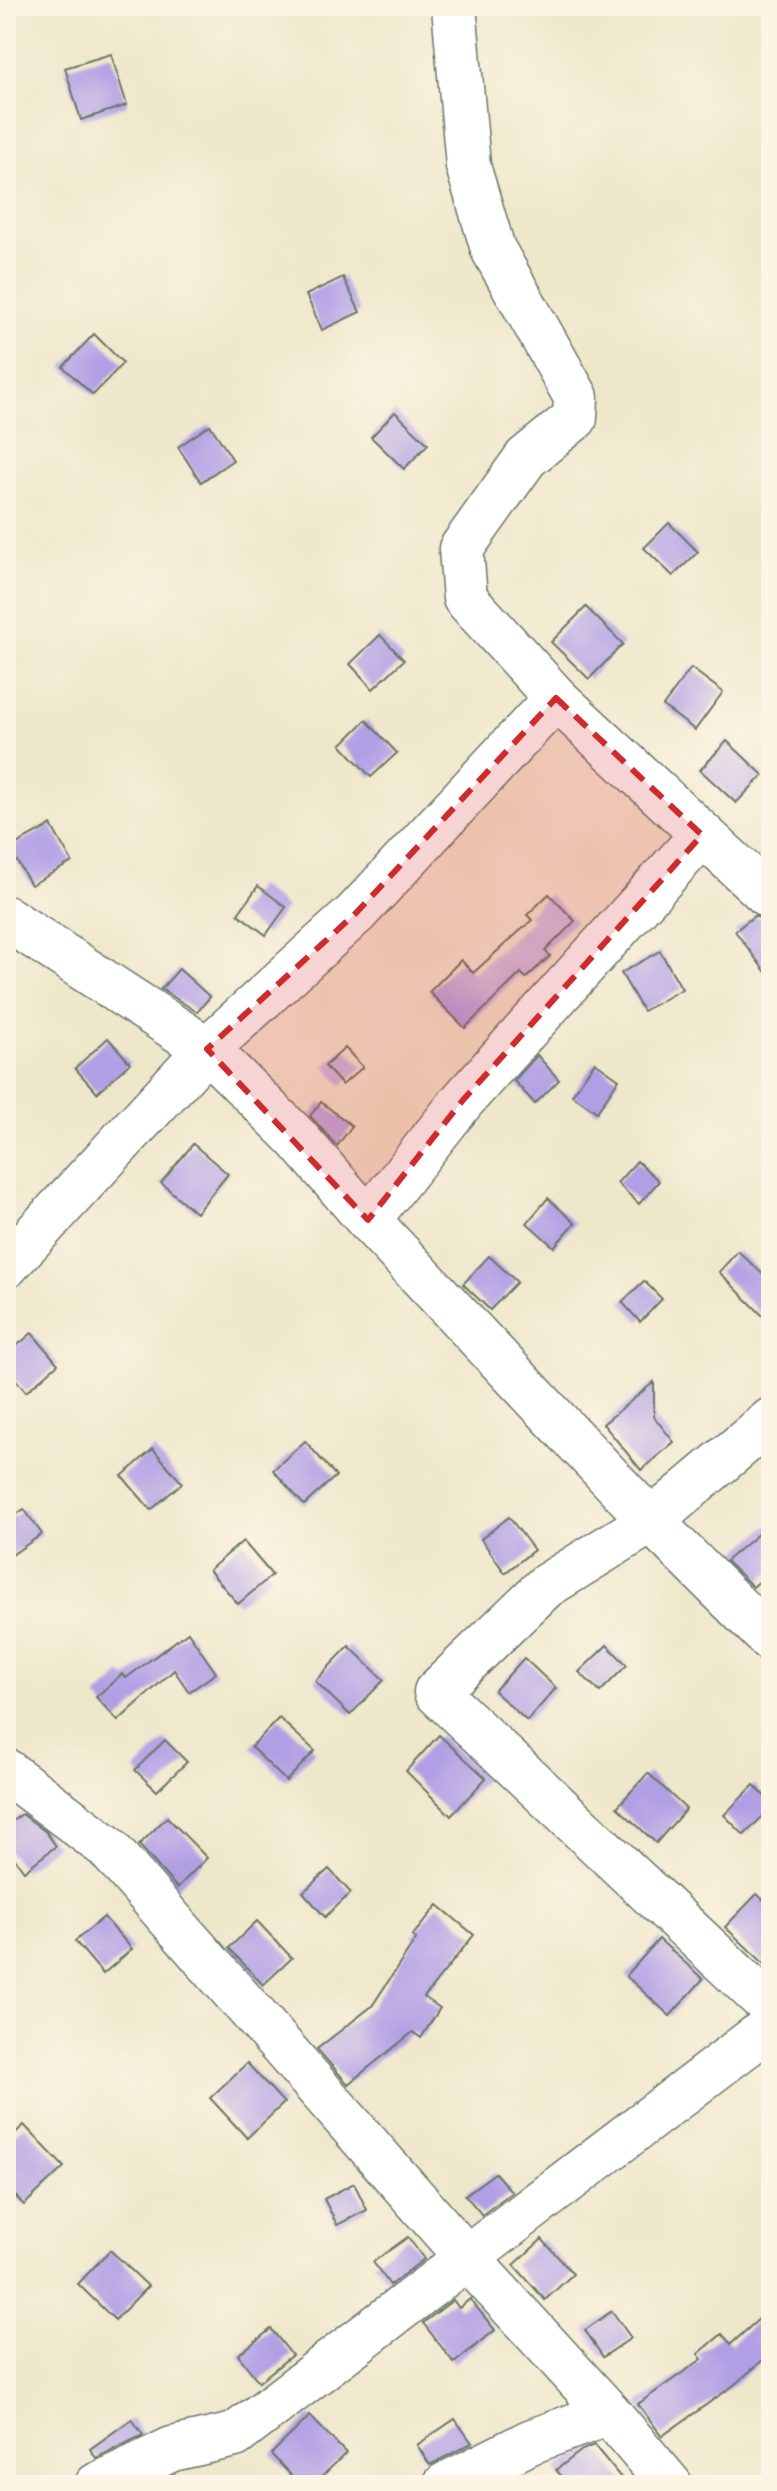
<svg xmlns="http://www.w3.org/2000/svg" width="777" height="2491" viewBox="0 0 777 2491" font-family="'Shantell Sans',sans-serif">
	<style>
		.building { fill: #b19fe5 }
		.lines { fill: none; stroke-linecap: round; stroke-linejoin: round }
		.minor-casing { stroke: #687868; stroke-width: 47 }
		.minor { stroke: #fff; stroke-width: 44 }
		.marked { fill: #d62828; fill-opacity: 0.2; stroke: #d62828; stroke-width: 6; stroke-dasharray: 16 10; stroke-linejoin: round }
	</style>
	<rect width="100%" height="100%" fill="#fcf5e5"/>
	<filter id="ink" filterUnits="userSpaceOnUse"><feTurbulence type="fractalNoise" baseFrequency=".0125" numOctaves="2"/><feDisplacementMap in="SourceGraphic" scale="16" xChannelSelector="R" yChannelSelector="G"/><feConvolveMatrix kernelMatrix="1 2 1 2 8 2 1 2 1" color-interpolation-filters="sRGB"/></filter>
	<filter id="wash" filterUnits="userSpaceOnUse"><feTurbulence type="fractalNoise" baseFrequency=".006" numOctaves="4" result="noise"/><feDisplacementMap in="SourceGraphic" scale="32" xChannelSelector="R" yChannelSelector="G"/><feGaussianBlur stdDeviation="1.8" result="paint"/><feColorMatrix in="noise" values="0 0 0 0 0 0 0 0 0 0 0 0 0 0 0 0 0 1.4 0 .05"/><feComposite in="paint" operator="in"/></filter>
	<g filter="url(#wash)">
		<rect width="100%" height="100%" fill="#efe7ca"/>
		<g id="blocks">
			<!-- building -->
			<g class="building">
				<path d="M111,54L127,105L81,120L65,68Z"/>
				<path d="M343,277L360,312L322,330L306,295Z"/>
				<path d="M94,334L123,363L93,395L63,367Z"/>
				<path d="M395,412L428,444L404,469L371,437Z"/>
				<path d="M210,425L233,460L201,482L178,447Z"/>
				<path d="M669,523L698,552L673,576L644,548Z"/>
				<path d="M586,607L623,644L589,679L551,642Z"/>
				<path d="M380,635L404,660L373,689L350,664Z"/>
				<path d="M691,668L723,692L695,730L663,706Z"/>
				<path d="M366,720L397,753L371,777L341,745Z"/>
				<path d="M727,741L763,775L736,803L700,770Z"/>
				<path d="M51,825L72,862L31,885L9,848Z"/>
				<path d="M258,886L286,907L266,935L238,914Z"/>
				<path d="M549,894L575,921L545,951L550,956L526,978L521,973L465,1028L429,992L461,960L473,973L532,920L527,915Z"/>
				<path d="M754,916L771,922V979L735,931Z"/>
				<path d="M660,951L682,989L643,1011L621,973Z"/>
				<path d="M179,969L210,997L197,1012L161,989Z"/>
				<path d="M108,1038L130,1063L97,1093L75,1068Z"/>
				<path d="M345,1048L363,1067L342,1085L325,1066Z"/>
				<path d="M537,1055L559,1080L535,1104L514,1081Z"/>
				<path d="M595,1062L619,1079L597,1112L572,1095Z"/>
				<path d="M321,1102L352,1126L337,1146L310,1116Z"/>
				<path d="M193,1144L228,1174L196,1213L161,1183Z"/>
				<path d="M637,1161L659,1181L639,1204L617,1183Z"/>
				<path d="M548,1198L575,1223L554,1247L527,1223Z"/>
				<path d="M738,1251L771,1282V1324L719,1272Z"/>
				<path d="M489,1256L517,1282L490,1310L463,1284Z"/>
				<path d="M644,1281L662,1299L640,1322L622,1302Z"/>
				<path d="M32,1333L58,1364L26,1392L6,1368V1355Z"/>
				<path d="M654,1382V1417L674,1442L641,1470L603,1424Z"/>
				<path d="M305,1441L336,1476L304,1505L273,1470Z"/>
				<path d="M153,1449L182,1483L151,1510L122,1476Z"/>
				<path d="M24,1509L42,1534L6,1559V1522Z"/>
				<path d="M509,1517L534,1550L505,1573L481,1539Z"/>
				<path d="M771,1523V1571L753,1587L726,1561Z"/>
				<path d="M243,1541L272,1575L238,1604L209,1570Z"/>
				<path d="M188,1632L216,1673L189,1692L174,1670L118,1721L96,1697L122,1674L126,1678Z"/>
				<path d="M607,1645L627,1665L600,1692L579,1672Z"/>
				<path d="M349,1646L384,1680L350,1715L315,1681Z"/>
				<path d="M524,1658L556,1688L527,1721L494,1691Z"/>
				<path d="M279,1718L315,1751L286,1781L251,1747Z"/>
				<path d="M439,1735L486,1778L451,1816L406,1771Z"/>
				<path d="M165,1740L187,1762L157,1791L135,1770Z"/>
				<path d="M648,1773L686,1809L656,1843L617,1807Z"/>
				<path d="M754,1785L771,1803V1808L744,1835L724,1815Z"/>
				<path d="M22,1814L46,1832L56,1846L24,1871L6,1847V1826Z"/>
				<path d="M167,1817L207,1858L177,1888L139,1845Z"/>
				<path d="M329,1869L351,1893L325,1917L303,1892Z"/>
				<path d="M757,1894L771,1907V1970L725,1927Z"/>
				<path d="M438,1905L474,1935L424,1997L440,2008L421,2038L413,2032L348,2084L317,2049L372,2006L416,1939L412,1936Z"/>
				<path d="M104,1917L132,1949L103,1974L75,1941Z"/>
				<path d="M257,1921L292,1958L263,1985L229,1948Z"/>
				<path d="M659,1939L703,1979L670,2016L626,1976Z"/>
				<path d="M247,2063L284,2103L247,2138L210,2098Z"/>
				<path d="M24,2125L64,2167L24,2205L6,2186V2142Z"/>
				<path d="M495,2173L512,2192L482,2215L465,2195Z"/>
				<path d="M354,2183L367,2210L337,2225L324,2199Z"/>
				<path d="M408,2237L424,2259L390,2285L373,2262Z"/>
				<path d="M542,2239L573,2274L545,2300L514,2265Z"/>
				<path d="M110,2250L148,2286L115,2320L78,2284Z"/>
				<path d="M470,2299L495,2330L454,2363L423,2323L453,2300L459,2308Z"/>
				<path d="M771,2308V2353L734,2385L662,2436L638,2404L702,2359L698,2354L722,2334L731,2344Z"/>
				<path d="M612,2311L631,2338L603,2357L585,2330Z"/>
				<path d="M271,2329L292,2355L259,2382L238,2355Z"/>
				<path d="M310,2416L346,2453L313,2485H300L271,2454Z"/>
				<path d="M132,2419L143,2435L96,2458L90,2449Z"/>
				<path d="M455,2419L472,2443L430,2465L417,2445Z"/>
				<path d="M594,2445L627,2485H569L556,2470L582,2450Z"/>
			</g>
		</g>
	</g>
	<g filter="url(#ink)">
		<use href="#blocks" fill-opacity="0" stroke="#687868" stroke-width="2"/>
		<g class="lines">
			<defs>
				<g id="minor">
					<path d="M454,6L468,166L493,249L576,397L575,418L526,458L461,549L465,598L556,698L771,898"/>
					<path d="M6,918L207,1049L297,1138L368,1220L651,1521L771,1640"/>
					<path d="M368,1220L463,1100L702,835"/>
					<path d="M6,1266L207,1049L356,913L556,698"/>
					<path d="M771,1420L651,1521L546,1586L436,1692L771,2007"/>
					<path d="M6,1771L107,1847L468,2259L609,2413L670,2485"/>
					<path d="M97,2485L172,2449L235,2435L771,2026"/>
					<path d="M445,2485L530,2442L609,2413"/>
				</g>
			</defs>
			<!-- minor casing -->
			<use href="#minor" class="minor-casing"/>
			<!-- minor -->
			<use href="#minor" class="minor"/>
		</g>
	</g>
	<!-- marked area -->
	<path class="marked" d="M556,698L702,835L463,1100L368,1220L207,1049L356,913Z"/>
	<!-- margin -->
	<rect width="777" height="2491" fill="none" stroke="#fcf5e5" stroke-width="32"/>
</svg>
